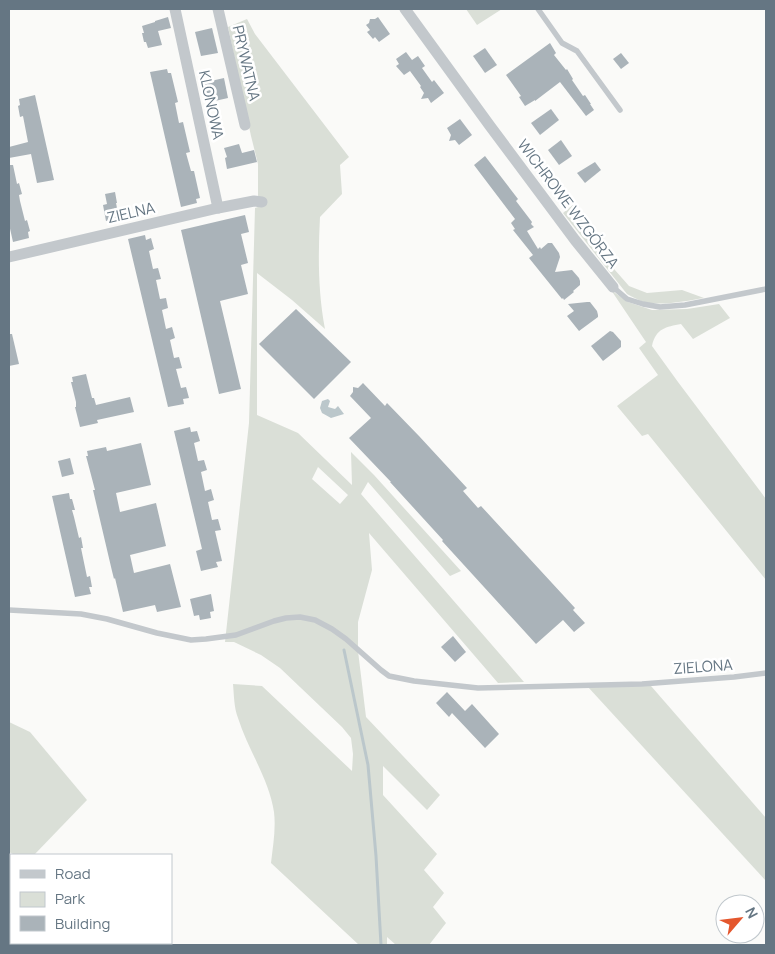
<svg xmlns="http://www.w3.org/2000/svg" width="775" height="954" viewBox="0 0 775 954" font-family="Manrope,sans-serif">
	<style>
		.green { fill: #dadfd7; fill-rule: evenodd }
		.water { fill: #bbc7cb }
		.lines { fill: none; stroke-linecap: round; stroke-linejoin: round }
		.stream { stroke: #bbc7cb; stroke-width: 3 }
		.building { fill: #aab3b9 }
		.service { stroke: #c3c8cc; stroke-width: 5.5 }
		.minor { stroke: #c3c8cc; stroke-width: 11 }
		.labels { text-anchor: middle; stroke-width: 5; stroke-linejoin: round; paint-order: stroke }
		.street-label { font-size: 15px; fill: #657683; stroke: #fff }
	</style>
	<rect width="100%" height="100%" fill="#fafaf8"/>
	<!-- green -->
	<g class="green">
		<path d="M466,9H502L477,25Z"/>
		<path d="M247,19L255,34L349,157L340,165L342,194L320,217C318,255 318,292 325,329L292,300L257,273V415L298,433L352,485L351,452L374,475L461,571L450,576L368,482L361,494L524,682L498,683L369,533L372,570L358,622V651L366,717L440,795L427,810L383,766V795L437,854L424,870L444,893L433,907L446,923L429,945H396L387,937V945H359L271,863C273,846 276,829 274,812C269,779 248,750 238,718C234,708 234,695 233,684L262,686L352,771L353,754L351,738L342,727L280,668L261,655L234,642H225L249,423L255,208L258,207V164L251,136L228,27ZM318,467L348,495L340,504L312,479Z"/>
		<path d="M574,204L592,241L607,261L629,286L647,293L682,290L704,298C686,301 658,307 641,301C636,299 631,296 627,294L563,213Z"/>
		<path d="M611,290L628,302L652,310L687,309L719,304L730,318L693,339L681,324C666,327 656,328 652,346L678,382L766,499V580L648,434L642,436L617,406L658,375L639,348L646,342Z"/>
		<path d="M651,686L766,818V881L588,687Z"/>
		<path d="M9,722L30,732L87,800L34,855H15L9,852Z"/>
	</g>
	<!-- water -->
	<path class="water" d="M328,399L330,401L328,407L335,409L338,406L344,414L331,418L322,413L320,408L322,401Z"/>
	<g class="lines">
		<!-- stream -->
		<path class="stream" d="M344,650L368,765L376,856L381,945"/>
	</g>
	<!-- building -->
	<g class="building">
		<path d="M168,17L171,28L158,31L162,45L148,48L146,42H144L142,33H144L142,26L155,22V21Z"/>
		<path d="M378,17L390,34L379,42L375,37L373,39L367,32L370,30L366,25L369,23L370,19H375Z"/>
		<path d="M212,28L218,53L201,56L195,32Z"/>
		<path d="M550,43L556,53L554,55L566,70L567,69L573,79L572,80L583,96L585,95L591,104H590L594,110L586,116L560,82L535,101V100L525,106L519,97L521,96L506,75Z"/>
		<path d="M485,48L497,65L485,73L473,56Z"/>
		<path d="M406,52L412,60L418,56L425,66L422,68L432,82L434,80L444,93L431,103L428,98L421,99L424,93L420,87L421,86L410,71L404,75L396,66L399,64L396,59Z"/>
		<path d="M621,53L629,63L621,69L613,59Z"/>
		<path d="M167,69L168,73H171L178,102L175,103L179,123L183,122L190,152L186,153L191,171H194L200,198L196,199L197,203L181,207L150,72Z"/>
		<path d="M224,78L228,98L206,103L202,83Z"/>
		<path d="M35,95L54,180L37,183L31,154L9,158V147L28,142L23,116L20,117L18,106L20,105L19,99Z"/>
		<path d="M551,109L559,120L540,135L531,123Z"/>
		<path d="M460,119L472,135L459,145L455,140L449,141L451,135L447,128Z"/>
		<path d="M561,140L572,156L559,165L548,150Z"/>
		<path d="M239,144L242,153L254,150L257,162L227,169L225,158L227,157L224,148Z"/>
		<path d="M485,156L518,199L516,201L532,222L531,224L534,227L527,231L538,249L540,247L541,249L548,243H552L559,253L560,257L555,272L572,270L579,278L580,281V285L573,291L574,292L564,300L563,298L562,299L529,258L533,255L513,230L515,229L511,223L515,219L474,165Z"/>
		<path d="M595,162L601,170L585,183L577,173Z"/>
		<path d="M9,165H13L17,184L19,183L22,194L19,195L20,201L25,221L27,220L30,231L28,232L29,238L13,242L9,224Z"/>
		<path d="M115,192L117,203H116L119,218L106,221L103,205L107,204L105,194Z"/>
		<path d="M245,215L249,232L241,234L248,263L241,265L248,294L220,301L241,389L219,394L181,230Z"/>
		<path d="M145,235L146,240L151,238L154,249L149,251L153,269L158,268L161,279L156,280L160,299L166,298L168,308L162,310L166,329L172,327L175,338L170,340L174,358L179,357L182,368L176,369L181,388L186,387L189,398L183,399L184,404L168,407L128,239Z"/>
		<path d="M587,302H590L597,311L598,315V317L579,331L567,316L574,311L568,304Z"/>
		<path d="M296,309L351,362L314,399L259,344Z"/>
		<path d="M610,331L613,332L621,341V347L603,361L591,346Z"/>
		<path d="M9,334H12L19,364L9,366Z"/>
		<path d="M86,374L92,398H94L96,405L130,397L134,412L97,420L98,423L80,427L75,407H76V402L71,382H73L72,377Z"/>
		<path d="M363,383L385,406L387,403L419,436L467,488L463,491L478,508L481,506L575,608L573,610L585,623L574,632L563,620L536,644L442,541L443,540L390,482H391L349,438L371,418L350,396L353,392V387L358,388Z"/>
		<path d="M190,427L191,432L197,431L200,441L194,443L198,461L204,460L207,470L201,472L205,491L211,489L214,500L208,502L212,520L218,519L221,530L215,531L222,561L216,562L218,567L201,571L196,551L202,549L174,431Z"/>
		<path d="M141,443L151,485L116,493L120,512L156,503L166,546L130,555L134,573L170,564L181,607L157,612L155,605L123,612L115,578L114,579L112,571L93,490H95L86,456H88L87,451L106,447L107,451Z"/>
		<path d="M70,458L74,474L62,477L58,461Z"/>
		<path d="M69,493L70,499H72L75,510H72L74,517L79,538L81,537L83,548H81L87,577L90,576L92,587H89L91,594L75,597L52,496Z"/>
		<path d="M211,594L214,611L210,612L211,618L200,620L199,615L194,616L190,599Z"/>
		<path d="M453,636L466,652L455,662L441,647Z"/>
		<path d="M447,692L465,711L472,704L499,734L485,748L452,713L449,717L436,703Z"/>
	</g>
	<g class="lines">
		<!-- service -->
		<g class="service">
			<path d="M538,9L562,43L577,51L620,110"/>
			<path d="M613,287L627,299L643,304L660,307L685,305L766,289"/>
			<path d="M9,610L81,614L107,619L157,633L191,640L206,639L236,635L274,621L286,618L300,617L315,620L332,629L346,639L381,670L389,676L414,681L478,688L642,684L734,677L766,673"/>
		</g>
		<!-- minor -->
		<g class="minor">
			<path d="M175,9L218,208"/>
			<path d="M218,9L245,125"/>
			<path d="M405,9L490,126L575,240L613,287"/>
			<path d="M9,257L218,208L254,201L262,202"/>
		</g>
	</g>
	<g class="labels">
		<!-- street labels -->
		<g class="street-label">
			<text transform="translate(246 63) rotate(77)" y="5">PRYWATNA</text>
			<text transform="translate(211 105) rotate(78)" y="5">KLONOWA</text>
			<text transform="translate(568 204) rotate(53)" y="5">WICHROWE WZGÓRZA</text>
			<text transform="translate(131 213) rotate(-13)" y="5">ZIELNA</text>
			<text transform="translate(703 667) rotate(-4)" y="5">ZIELONA</text>
		</g>
	</g>
	<!-- border -->
	<rect width="775" height="954" fill="none" stroke="#657683" stroke-width="20"/>
	<!-- legend -->
	<rect x="10" y="854" width="162" height="90" fill="#ffffff" stroke="#c1c8cd"/>
	<rect x="20" y="870" width="25" height="8" fill="#c3c8cc" stroke="#c1c8cd"/>
	<text x="55" y="879" font-size="15" fill="#657683">Road</text>
	<rect x="20" y="892" width="25" height="15" fill="#dadfd7" stroke="#c1c8cd"/>
	<text x="55" y="904" font-size="15" fill="#657683">Park</text>
	<rect x="20" y="916" width="25" height="15" fill="#aab3b9" stroke="#c1c8cd"/>
	<text x="55" y="929" font-size="15" fill="#657683">Building</text>
	<!-- north arrow -->
	<g transform="translate(740 919) rotate(62)"><circle r="24" fill="#ffffff" stroke="#c1c8cd"/>
	<path d="M0-4L9 19L0 12L-9 19Z" fill="#e4572e"/>
	<text y="-8" font-size="14" font-weight="bold" text-anchor="middle" fill="#657683">N</text>
	</g>
</svg>
